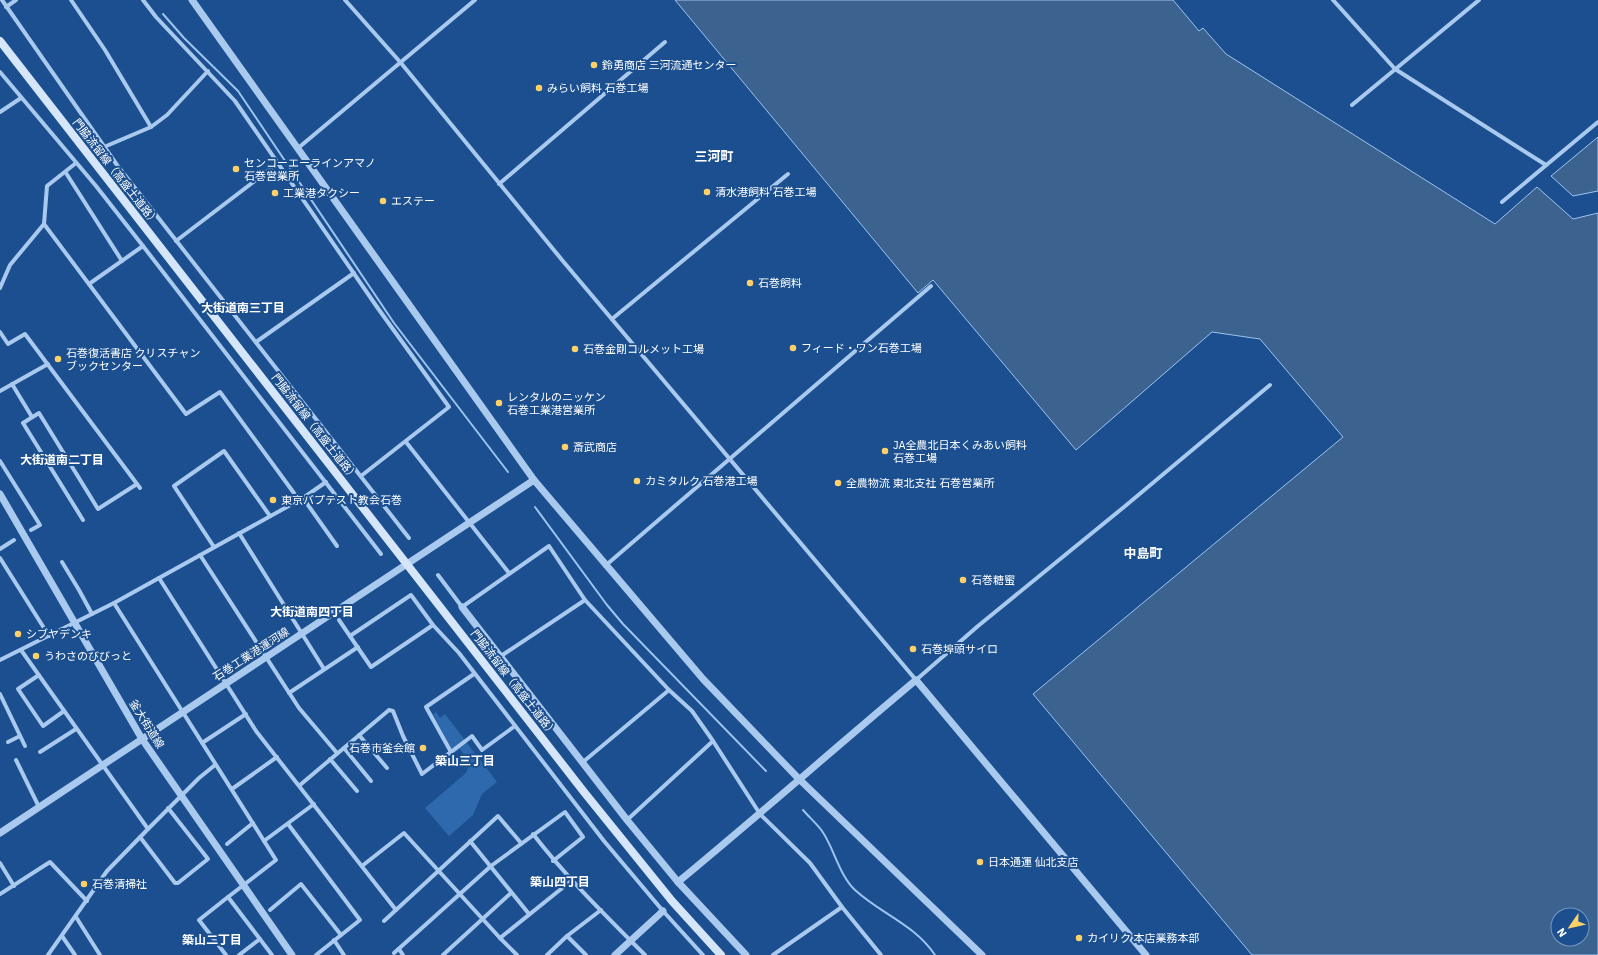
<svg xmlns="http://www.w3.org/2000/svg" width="1598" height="955" viewBox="0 0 1598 955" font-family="'IBM Plex Sans','Noto Sans JP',sans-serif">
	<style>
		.green { fill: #2e69ad }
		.water { fill: #3c6290; stroke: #9cc4f0; fill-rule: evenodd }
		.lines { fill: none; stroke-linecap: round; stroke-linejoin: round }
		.stream { stroke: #9cc4f0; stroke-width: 2 }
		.minor { stroke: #a9c9ee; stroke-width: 4 }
		.tertiary { stroke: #a9c9ee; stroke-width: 7 }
		.secondary { stroke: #d6e6fa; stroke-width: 8 }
		.poi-dot { fill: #ffd166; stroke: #1b4f8f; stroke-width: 1.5 }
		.labels { text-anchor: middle; stroke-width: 4; stroke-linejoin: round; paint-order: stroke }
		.poi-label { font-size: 11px; fill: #fff; stroke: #1b4f8f; text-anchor: start }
		.street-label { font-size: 11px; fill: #fff; stroke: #1b4f8f }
		.neighbourhood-label { font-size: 12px; font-weight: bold; fill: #fff; stroke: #1b4f8f }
		.quarter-label { font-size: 13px; font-weight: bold; fill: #fff; stroke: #1b4f8f }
	</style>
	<rect width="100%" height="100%" fill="#1b4f8f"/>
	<!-- green -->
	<path class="green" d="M436,712L440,718L445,714L497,782L482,794L473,815L449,836L425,808L466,773L470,763L460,749L454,753L433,714Z"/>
	<!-- water -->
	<g class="water">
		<path d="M675,0H1173L1199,31L1203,28L1226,54L1495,224L1537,187L1573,219L1598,213V955H1252L1033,694L1343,437L1260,339L1212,332L1076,450L933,280L918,293ZM1558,915H1582V939H1558Z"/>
		<path d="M1598,137V191L1573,196L1551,176Z"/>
	</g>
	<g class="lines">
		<!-- stream -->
		<g class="stream">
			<path d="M163,14L184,38L238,91L394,323L508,472"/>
			<path d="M535,507L607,605L623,624L766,771"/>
			<path d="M803,810C809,817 817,824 822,831C834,848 839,875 855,890C881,914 914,924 935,955"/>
		</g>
		<!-- minor -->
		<g class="minor">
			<path d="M2,0L117,165L409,538"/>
			<path d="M71,0L105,50L151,127"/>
			<path d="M143,0L156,17L235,101L377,307L449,407L361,476"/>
			<path d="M345,0L401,63L562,260L916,680L978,626L1124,507L1270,385"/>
			<path d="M1333,0L1395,69L1546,165"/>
			<path d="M6,7L16,0"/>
			<path d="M0,72L96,186L143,246L381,554"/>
			<path d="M1352,105L1479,0"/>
			<path d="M0,112L21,98"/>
			<path d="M104,147L151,127L167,115L208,71"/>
			<path d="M297,149L475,0"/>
			<path d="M66,173L122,261"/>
			<path d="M499,184L665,42"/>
			<path d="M1502,202L1598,122"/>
			<path d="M44,224L186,414L220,392L299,500"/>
			<path d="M176,241L277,164"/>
			<path d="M89,284L143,246"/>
			<path d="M0,288L10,265L44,224L47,186L76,163"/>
			<path d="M612,319L788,174"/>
			<path d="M0,332L8,344L25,334L140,488"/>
			<path d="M256,342L354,273"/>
			<path d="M12,384L32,417"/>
			<path d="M0,391L48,364"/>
			<path d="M406,442L509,573"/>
			<path d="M0,461L40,525L31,530"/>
			<path d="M303,498L337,546"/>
			<path d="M83,520L23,423L39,413L98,509L137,484"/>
			<path d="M239,533L324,669"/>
			<path d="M214,547L174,486L224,451L270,516"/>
			<path d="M0,549L14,540"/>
			<path d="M200,555L299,708L337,753"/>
			<path d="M0,558L49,636"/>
			<path d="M62,562L79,590L92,614"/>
			<path d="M605,566L931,286"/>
			<path d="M438,575L462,607L549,546L585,600L669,690L692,711L713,741L760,814L810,863L842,907L881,955"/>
			<path d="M159,578L256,731L396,910"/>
			<path d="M114,603L276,860L228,897L272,955"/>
			<path d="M339,620L371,667L433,625"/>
			<path d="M350,636L411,595L433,625L459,653L604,841L663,911L703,955"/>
			<path d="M21,650L148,829L107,871L48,955"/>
			<path d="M501,656L585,600"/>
			<path d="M0,660L114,603L303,498L326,482"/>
			<path d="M39,675L18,689L43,726L64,711"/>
			<path d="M289,693L358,647"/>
			<path d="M0,694L25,746"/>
			<path d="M359,735L387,768"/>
			<path d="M8,742L20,736"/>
			<path d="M202,743L246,714"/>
			<path d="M344,748L371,781"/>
			<path d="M40,752L76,729"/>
			<path d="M451,752L426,707L474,674"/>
			<path d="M330,759L357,791"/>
			<path d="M16,760L39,807"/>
			<path d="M583,762L669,690"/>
			<path d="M300,785L389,710L393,711L403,736L422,774L472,736L482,750L515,726"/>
			<path d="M232,789L277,757"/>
			<path d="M627,820L713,741"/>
			<path d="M288,824L360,920L316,955"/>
			<path d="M148,829L199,778L215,765"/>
			<path d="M533,834C567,878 606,916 645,955"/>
			<path d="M140,837L175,883H178L208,859L168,808"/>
			<path d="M264,841L314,804"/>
			<path d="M470,841L529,914"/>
			<path d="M227,844L253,823"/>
			<path d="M0,863L14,886"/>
			<path d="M362,866L404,833L500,938"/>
			<path d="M0,894L50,862L87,901"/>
			<path d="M270,910L301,884L341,935"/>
			<path d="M76,917L100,955"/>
			<path d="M384,921L498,816L521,843"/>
			<path d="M62,936L75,955"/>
			<path d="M567,936L586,955"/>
			<path d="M334,940L344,955"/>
			<path d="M399,949L403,955"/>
			<path d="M394,953L491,866L565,812L583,837L553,861"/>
			<path d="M226,955L199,920L228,897"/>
			<path d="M239,955L260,939"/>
			<path d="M443,955L511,893"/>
			<path d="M517,955L500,938L571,881"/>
			<path d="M547,955L567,936L601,910"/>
			<path d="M773,955L842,907"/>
		</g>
		<!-- tertiary -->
		<g class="tertiary">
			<path d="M192,0L534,480L703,679L799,779L982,955"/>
			<path d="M0,494L142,739L292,955"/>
			<path d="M462,607L627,820L678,882L746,955"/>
			<path d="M0,833L534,480"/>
			<path d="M678,882C758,816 836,747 916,680L1146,955"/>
			<path d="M615,955L663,911"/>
		</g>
		<!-- secondary -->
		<path class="secondary" d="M0,41L584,792L672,901L721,955"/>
	</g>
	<!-- markers -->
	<g class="poi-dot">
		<circle cx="594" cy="65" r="4"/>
		<circle cx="539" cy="88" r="4"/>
		<circle cx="236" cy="169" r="4"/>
		<circle cx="707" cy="192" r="4"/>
		<circle cx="275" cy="193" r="4"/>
		<circle cx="383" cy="201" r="4"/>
		<circle cx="750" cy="283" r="4"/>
		<circle cx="793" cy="348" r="4"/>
		<circle cx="575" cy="349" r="4"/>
		<circle cx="58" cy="359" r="4"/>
		<circle cx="499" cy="403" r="4"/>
		<circle cx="565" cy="447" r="4"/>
		<circle cx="885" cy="451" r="4"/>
		<circle cx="637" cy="481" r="4"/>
		<circle cx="838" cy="483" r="4"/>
		<circle cx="273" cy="500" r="4"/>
		<circle cx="963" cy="580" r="4"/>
		<circle cx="18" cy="634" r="4"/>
		<circle cx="913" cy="649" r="4"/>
		<circle cx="36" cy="656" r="4"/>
		<circle cx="423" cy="748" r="4"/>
		<circle cx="980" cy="862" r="4"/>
		<circle cx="84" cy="884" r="4"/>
		<circle cx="1079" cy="938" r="4"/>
	</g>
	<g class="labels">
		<!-- poi labels -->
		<g class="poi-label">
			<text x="602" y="69">鈴勇商店 三河流通センター</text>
			<text x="547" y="92">みらい飼料 石巻工場</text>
			<text x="244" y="167">センコーエーラインアマノ<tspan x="244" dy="13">石巻営業所</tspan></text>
			<text x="715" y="196">清水港飼料 石巻工場</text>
			<text x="283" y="197">工業港タクシー</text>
			<text x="391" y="205">エステー</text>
			<text x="758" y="287">石巻飼料</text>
			<text x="801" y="352">フィード・ワン石巻工場</text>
			<text x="583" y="353">石巻金剛コルメット工場</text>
			<text x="66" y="357">石巻復活書店 クリスチャン<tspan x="66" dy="13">ブックセンター</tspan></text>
			<text x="507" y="401">レンタルのニッケン<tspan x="507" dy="13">石巻工業港営業所</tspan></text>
			<text x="893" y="449">JA全農北日本くみあい飼料<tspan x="893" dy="13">石巻工場</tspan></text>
			<text x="573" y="451">斎武商店</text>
			<text x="645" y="485">カミタルク 石巻港工場</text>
			<text x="846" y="487">全農物流 東北支社 石巻営業所</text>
			<text x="281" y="504">東京バプテスト教会石巻</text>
			<text x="971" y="584">石巻糖蜜</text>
			<text x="26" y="638">シブヤデンキ</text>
			<text x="921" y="653">石巻埠頭サイロ</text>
			<text x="44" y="660">うわさのびびっと</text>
			<text x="415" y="752" text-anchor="end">石巻市釜会館</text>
			<text x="988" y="866">日本通運 仙北支店</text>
			<text x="92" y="888">石巻清掃社</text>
			<text x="1087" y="942">カイリク 本店業務本部</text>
		</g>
		<!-- street labels -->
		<g class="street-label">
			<text transform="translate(116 172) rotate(52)" y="4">門脇流留線（高盛土道路）</text>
			<text transform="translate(315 427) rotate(52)" y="4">門脇流留線（高盛土道路）</text>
			<text transform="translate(251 654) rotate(-33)" y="4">石巻工業港運河線</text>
			<text transform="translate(514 683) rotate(52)" y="4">門脇流留線（高盛土道路）</text>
			<text transform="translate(147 724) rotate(58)" y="4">釜大街道線</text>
		</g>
		<!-- neighbourhood labels -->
		<g class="neighbourhood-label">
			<text x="243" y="312">大街道南三丁目</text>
			<text x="62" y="464">大街道南二丁目</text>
			<text x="312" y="616">大街道南四丁目</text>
			<text x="465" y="765">築山三丁目</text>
			<text x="560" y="886">築山四丁目</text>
			<text x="212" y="944">築山二丁目</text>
		</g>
		<!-- quarter labels -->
		<g class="quarter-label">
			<text x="714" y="161">三河町</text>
			<text x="1143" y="558">中島町</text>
		</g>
	</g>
	<!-- north arrow -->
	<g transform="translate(1570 927) rotate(236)"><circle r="19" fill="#1b4f8f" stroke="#7695bc"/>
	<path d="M0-3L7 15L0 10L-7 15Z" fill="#ffd166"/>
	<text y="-6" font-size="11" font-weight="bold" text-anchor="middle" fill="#ffffff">N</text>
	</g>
</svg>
